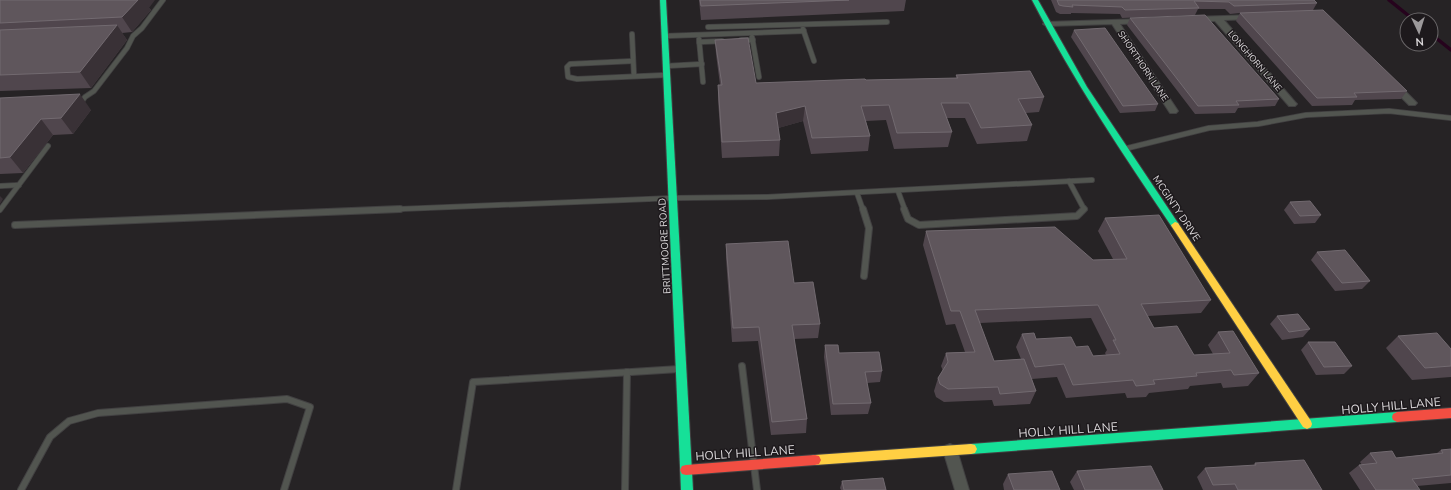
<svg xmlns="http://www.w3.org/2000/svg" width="1451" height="490" viewBox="0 0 1451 490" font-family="'Nunito Sans',sans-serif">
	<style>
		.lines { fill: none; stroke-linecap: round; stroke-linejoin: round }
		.stream { stroke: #26031d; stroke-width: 3.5 }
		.lane-far1-casing { stroke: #424142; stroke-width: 6 }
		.lane-casing { stroke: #424142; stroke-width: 8 }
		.street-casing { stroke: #424142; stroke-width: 2 }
		.fast-casing { stroke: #424142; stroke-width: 2 }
		.slow-casing { stroke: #424142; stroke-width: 2 }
		.jam-casing { stroke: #424142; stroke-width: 2 }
		.lane-far1 { stroke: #525550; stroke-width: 4.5 }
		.lane { stroke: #525550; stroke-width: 6 }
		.street { fill: #525550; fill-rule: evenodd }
		.fast { fill: #16e098; fill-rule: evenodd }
		.slow { fill: #ffcf43; fill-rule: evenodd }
		.jam { fill: #f24e42; fill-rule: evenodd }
		.wall { fill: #50464d; fill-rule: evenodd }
		.shaded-wall { fill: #393136 }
		.building { fill: #5f565c; stroke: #726a70 }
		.labels { text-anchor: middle; stroke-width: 3; stroke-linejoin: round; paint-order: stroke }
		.far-street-label { font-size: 9px; fill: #dcd9db; stroke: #1d191c }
		.street-label { font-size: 10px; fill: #dcd9db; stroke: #1d191c }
		.near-street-label { font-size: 12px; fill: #dcd9db; stroke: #1d191c }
	</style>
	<rect width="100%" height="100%" fill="#262325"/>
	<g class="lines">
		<!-- stream -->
		<g class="stream">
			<path d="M1389,0L1414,20"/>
			<path d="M1431,34L1451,50"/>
		</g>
		<defs>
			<g id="lane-far1">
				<path d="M708,27L887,22"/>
				<path d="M803,29L814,61"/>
				<path d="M632,34L634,76"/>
				<path d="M665,36L804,31"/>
				<path d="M752,37L759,77"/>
				<path d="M699,39L703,82"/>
				<path d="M741,40H753"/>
				<path d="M699,42L722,41"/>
				<path d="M633,61L570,64L567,67L568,77L577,79L666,75"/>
				<path d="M666,66L702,64"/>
				<path d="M80,104L85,97L94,91L127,48L133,36L142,28L163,0"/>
				<path d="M1124,149L1209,128L1258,124L1306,115L1389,111L1451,118"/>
				<path d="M1069,181L1084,209L1083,210"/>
				<path d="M0,186L19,185"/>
				<path d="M898,191L905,210"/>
				<path d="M857,193L863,210"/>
				<path d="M0,210L48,146"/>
				<path d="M376,210L673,198L767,197L1092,180"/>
			</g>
			<g id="lane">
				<path d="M863,209L869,228L864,276"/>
				<path d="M904,209L908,219L919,225L1077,216L1084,209"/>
				<path d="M15,225L400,209"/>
				<path d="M742,366L757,490"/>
				<path d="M21,490L50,437L69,421L98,413L287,399L310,407L284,490"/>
				<path d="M456,490L473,382L679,369"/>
				<path d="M625,490L627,372"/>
			</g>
			<g id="street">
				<path d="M1253,15H1256V19L1224,20L1295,102L1297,104L1295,106H1289L1215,21H1194L1190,19L1194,17Z"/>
				<path d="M1143,19H1146V23L1120,24L1178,111L1176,113H1170L1112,24L1047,26L1043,24L1047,22Z"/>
				<path d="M1393,81L1396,82L1417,103L1415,105H1409L1390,86L1389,84Z"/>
				<path d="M950,444L955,446L957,450L969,490H955L943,450L945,446Z"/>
			</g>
			<g id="fast">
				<path d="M660,0H666L693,490H681Z"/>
				<path d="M1032,0H1038L1087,87L1178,223L1179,225L1178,227H1172C1122,153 1073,80 1032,0Z"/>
				<path d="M1397,412L1401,414L1402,417L1401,420L1397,422L971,454L967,453L965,449L967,445L971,444Z"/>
			</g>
			<g id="slow">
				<path d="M1175,222L1178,223L1311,421L1312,424L1311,427L1307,429L1303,427L1172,227L1171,225Z"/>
				<path d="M971,444L975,445L977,449L975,453L971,454L815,465L811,464L809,460L811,456L815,455Z"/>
			</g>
			<g id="jam">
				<path d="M1451,408V418L1397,422L1393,420L1392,417L1393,414L1397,412Z"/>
				<path d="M815,455L819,456L821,460L819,464L815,465L686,475L682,474L680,470L682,466L686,465Z"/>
			</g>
		</defs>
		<!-- lane-far1 casing -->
		<use href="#lane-far1" class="lane-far1-casing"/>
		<!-- lane casing -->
		<use href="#lane" class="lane-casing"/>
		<!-- street casing -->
		<use href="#street" class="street-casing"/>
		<!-- fast casing -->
		<use href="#fast" class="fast-casing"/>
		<!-- slow casing -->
		<use href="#slow" class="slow-casing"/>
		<!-- jam casing -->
		<use href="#jam" class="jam-casing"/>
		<!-- lane-far1 -->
		<use href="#lane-far1" class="lane-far1"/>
		<!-- lane -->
		<use href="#lane" class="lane"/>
		<!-- street -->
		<use href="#street" class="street"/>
		<!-- fast -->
		<use href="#fast" class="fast"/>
		<!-- slow -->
		<use href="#slow" class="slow"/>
		<!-- jam -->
		<use href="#jam" class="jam"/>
	</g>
	<!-- wall -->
	<g class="wall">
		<path d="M0,0L149,8L151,10L132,32L122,33L127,40L91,88L0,91Z"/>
		<path d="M699,0H906L904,11L701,20Z"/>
		<path d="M1051,0H1314L1317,3L1313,10L1407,91L1401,99L1355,100L1352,105L1312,106L1236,21L1240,13L1230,14L1225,9H1198L1195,15L1122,18L1120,14L1071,13V14H1060L1056,12Z"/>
		<path d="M1130,18L1279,99L1275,106L1238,108L1235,113L1195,114L1127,25Z"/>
		<path d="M1074,30L1158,104L1155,111L1120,113L1071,37Z"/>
		<path d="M715,40L756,83L956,78V75L1044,97L1039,112L1026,113L1032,125L1027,141L977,144L965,118H947L952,132L948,147L894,149L886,120L866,121L870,136L868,151L811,154L803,121L778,128L780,140L779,156L722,158L718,100V85H720L716,54Z"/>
		<path d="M0,98L91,110L73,134L53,135L23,173L0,174Z"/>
		<path d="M1290,202L1321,215L1315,223L1294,224L1284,210Z"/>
		<path d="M1105,218L1211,300L1201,313L1148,316L1154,328L1194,355L1213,354L1208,345L1218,332L1259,373L1248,386L1223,388L1221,383L1190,386L1188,389L1149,393L1146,397L1127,398L1125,393L1066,398L1057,377L1032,379L1036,391L1030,404L994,406L992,400L944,402L936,397L934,391L938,378L943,371L941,366L946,353L965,352L955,324L946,325L923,245L926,231L1093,260L1113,259L1098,231ZM1091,318L1107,350L1105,353L1106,355L1093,356L1076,347L1036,339L1022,334L1016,347L1021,359L994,361L980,323Z"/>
		<path d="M726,244L820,324L818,338L794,339L807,419L806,433L771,435L758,341L732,342L726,258Z"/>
		<path d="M1317,252L1370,281L1362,289L1335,291L1311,260Z"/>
		<path d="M1277,316L1310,329L1303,337L1282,340L1270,324Z"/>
		<path d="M1398,336L1451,349V377L1412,380L1386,348Z"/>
		<path d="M1308,342L1352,366L1344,374L1316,375L1301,350Z"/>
		<path d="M825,345L839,353L882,371L880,382L867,383L871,403L868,414L831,415L824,357Z"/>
		<path d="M1451,449V483L1417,486L1420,490H1360L1349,473L1359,465H1362L1360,462L1370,453L1396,458L1437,453L1441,450Z"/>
		<path d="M1255,463L1322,490H1203L1197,477L1205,468L1253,466Z"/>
		<path d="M1077,471L1163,490H1074L1070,482Z"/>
		<path d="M1008,474L1060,490H1004L1003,484Z"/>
		<path d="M842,481L886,490H841L840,488Z"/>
	</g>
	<!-- shaded-wall -->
	<g class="shaded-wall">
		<path d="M138,0H155L149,8L151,10L132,32L122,17Z"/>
		<path d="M117,25L127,40L91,88L80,72Z"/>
		<path d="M80,94L91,110L73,134L61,118Z"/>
		<path d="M805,106L803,121L775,129L776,113Z"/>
		<path d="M41,119L53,135L23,173L10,157Z"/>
		<path d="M0,196L3,199L0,204Z"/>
	</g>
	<!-- building -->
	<g class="building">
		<path d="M0,0H138L122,17L0,23Z"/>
		<path d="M700,0H849L701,6Z"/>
		<path d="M1057,0H1314L1317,3L1234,6L1229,2L1194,1L1199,8L1125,10L1122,7L1072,5L1073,7L1063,6L1059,5Z"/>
		<path d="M1323,10L1407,91L1354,93L1357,97L1317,98L1240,13Z"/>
		<path d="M1205,15L1279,99L1236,101L1239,105L1198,106L1130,18Z"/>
		<path d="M117,25L80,72L0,75V30Z"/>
		<path d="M1105,28L1158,104L1123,106L1074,30Z"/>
		<path d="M748,38L756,83L865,79L866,80L958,78L956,75L1030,71L1044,97L1018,99L1032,125L981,128L969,103H941L952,132L897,133L889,105L861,106L870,136L812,138L805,106L776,113L780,140L722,142L718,85H722L715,40Z"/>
		<path d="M80,94L61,118L41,119L10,157L0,158V98Z"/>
		<path d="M1310,201L1321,215L1300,216L1290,202Z"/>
		<path d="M1159,215L1211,300L1141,304L1154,328L1177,326L1194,355L1230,353L1218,332L1233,331L1259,373L1234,375L1231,370L1196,373L1197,376L1153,380L1155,384L1136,386L1133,380L1073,385L1064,364L1035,367L1022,334L1034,333L1036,339L1071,337L1076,347L1088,346L1093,356L1120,354L1113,340H1116L1098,305L975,310L994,361L1024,359L1036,391L1000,394L998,387L948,389L940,384L938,378L948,362L946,353L975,352L960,311H951L926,231L1055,227L1093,260L1127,259L1105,218Z"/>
		<path d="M788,241L794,283L813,282L820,324L792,325L807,419L772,422L759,327L733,328L726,244Z"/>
		<path d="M1345,250L1370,281L1342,283L1317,252Z"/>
		<path d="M1298,314L1310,329L1289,332L1277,316Z"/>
		<path d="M1437,333L1451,349V366L1425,368L1398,336Z"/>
		<path d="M1308,342H1335L1352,366L1324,367Z"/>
		<path d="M825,345H838L839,353L879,352L882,371L865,372L871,403L833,404Z"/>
		<path d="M1451,449V475L1412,479L1420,490H1376L1359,465L1377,463L1370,453L1392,451L1396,458L1443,453L1441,450Z"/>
		<path d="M1304,460L1322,490H1238L1235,484L1213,485L1205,468L1256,465L1255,463Z"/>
		<path d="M1151,466L1163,490H1085L1077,471Z"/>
		<path d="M1052,471L1060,490H1014L1008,474Z"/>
		<path d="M883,478L886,490H844L842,481Z"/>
	</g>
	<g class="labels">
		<!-- far-street labels -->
		<g class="far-street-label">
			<text transform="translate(1255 61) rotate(49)" y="3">LONGHORN LANE</text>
			<text transform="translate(1143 66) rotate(56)" y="3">SHORTHORN LANE</text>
		</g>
		<!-- street labels -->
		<g class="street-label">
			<text transform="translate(1177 208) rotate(56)" y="4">MCGINTY DRIVE</text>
			<text transform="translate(664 246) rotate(-93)" y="4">BRITTMOORE ROAD</text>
		</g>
		<!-- near-street labels -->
		<g class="near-street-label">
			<text transform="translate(1391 406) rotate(-5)" y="4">HOLLY HILL LANE</text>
			<text transform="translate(1068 430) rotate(-4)" y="4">HOLLY HILL LANE</text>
			<text transform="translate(745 453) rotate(-4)" y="4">HOLLY HILL LANE</text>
		</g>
	</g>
	<!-- north arrow -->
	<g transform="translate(1419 32) rotate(176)"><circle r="19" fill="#1d191c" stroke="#696668"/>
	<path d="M0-3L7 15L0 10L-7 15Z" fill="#9c999b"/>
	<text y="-6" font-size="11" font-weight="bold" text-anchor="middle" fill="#dcd9db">N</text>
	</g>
</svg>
